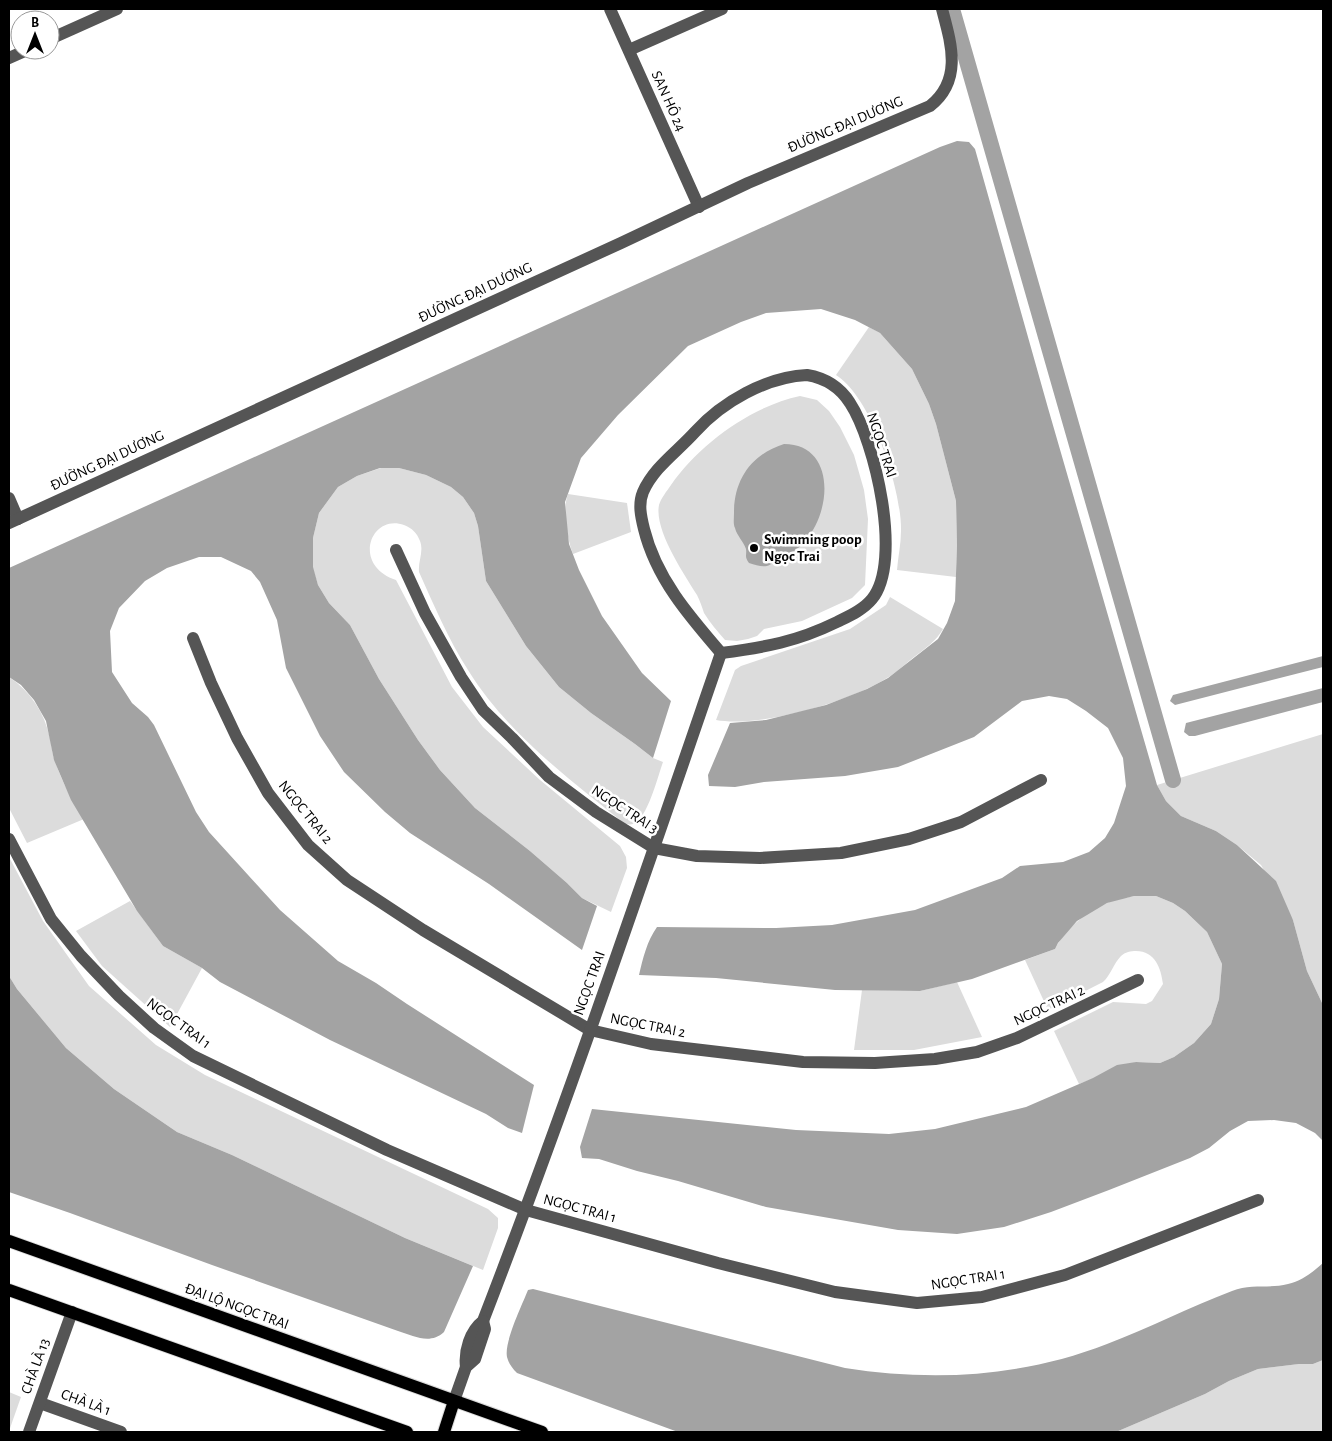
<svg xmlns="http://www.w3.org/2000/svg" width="1332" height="1441" viewBox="0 0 1332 1441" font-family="'Alegreya Sans',sans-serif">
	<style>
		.green { fill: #dcdcdc }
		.water { fill: #a3a3a3 }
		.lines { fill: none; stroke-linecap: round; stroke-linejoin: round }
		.canal { stroke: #a3a3a3; stroke-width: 16 }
		.major-casing { stroke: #dbdbdb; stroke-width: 14 }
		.minor { stroke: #555; stroke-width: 12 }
		.major { stroke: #000; stroke-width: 12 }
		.poi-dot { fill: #000; stroke: #fff; stroke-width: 2 }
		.labels { text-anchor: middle; stroke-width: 5; stroke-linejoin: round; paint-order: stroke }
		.street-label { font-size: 15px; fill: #000; stroke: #fff }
		.poi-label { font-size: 15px; font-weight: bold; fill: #000; stroke: #fff; text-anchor: start }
	</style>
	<rect width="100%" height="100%" fill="#fff"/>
	<!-- green -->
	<g class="green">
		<path d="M869,327L880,333L912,369L929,404L936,424L956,501L957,546L956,577L897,570C898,557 901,544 901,531C902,490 872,398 836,375Z"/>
		<path d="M800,396L817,400L829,411L840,427L854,455L864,490L868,519L865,585L852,598L802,621L764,629L757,636L748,639L737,641L725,640C718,632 710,623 704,613C702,607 700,601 697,595C684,574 654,530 659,505C661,498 667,491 671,485C699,444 752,406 800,396Z"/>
		<path d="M381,468H399L426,475L451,487L463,497L474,513L478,526L486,581L526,646L559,687L591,713L635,744L653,758L663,762C658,776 647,820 633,824C630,825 627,824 625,824C568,778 507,733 468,670C448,639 434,605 419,572C418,561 424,552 420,541C417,533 412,528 404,525C371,513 351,565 396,580L452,687L483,727L540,780L620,846L626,857L627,868L611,912L582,898L567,883L530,851L475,808L440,770L418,740L379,679L350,625L329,603L318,585L312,566L313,538L319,513L338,487L357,476Z"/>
		<path d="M568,494L627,503L631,532L573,554C567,539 562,509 568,494Z"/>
		<path d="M890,597L943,629C936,641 926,648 914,657C905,664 896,673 887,678C849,702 760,728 716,720L735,670L741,666L850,629L886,605Z"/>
		<path d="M9,677C31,692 44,712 50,738C52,746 52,754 55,761C62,782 72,801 84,819L27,843L9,808Z"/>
		<path d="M1323,734V1005L1307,971L1293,920L1261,865L1237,845L1216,831L1181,816L1166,801L1157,785Z"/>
		<path d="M9,857L43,921L89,986L156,1045L205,1075L488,1209L498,1218V1228L483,1270L405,1238L232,1155L177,1132L114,1089L66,1048L17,989L9,976Z"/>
		<path d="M1134,896H1156L1173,903L1185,911L1207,932L1222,964L1219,999L1211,1024L1194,1043L1174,1057L1160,1063L1136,1062L1079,1084L1054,1031L1113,1002L1146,1004L1152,1001L1163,984C1161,968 1155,951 1136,951C1131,951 1125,952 1121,956C1113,964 1111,975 1103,982L1048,1010L1025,960L1055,949C1065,929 1086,912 1107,903C1115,899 1125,898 1134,896Z"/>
		<path d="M130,901L163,946L202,968L170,1027L102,966L76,931Z"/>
		<path d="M957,982L982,1037L914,1050H854L862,990L920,991Z"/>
		<path d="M1323,1360V1432H1116L1205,1394L1229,1381L1258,1369L1299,1364H1313Z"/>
		<path d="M9,1392L21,1397L9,1431Z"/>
	</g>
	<!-- water -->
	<g class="water">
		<path d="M957,141L969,142L975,149L1048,408L1157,785L1166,801L1181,816L1216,831L1237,845L1276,881L1293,920L1307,971L1323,1005V1141L1315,1133L1296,1123L1274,1120L1248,1121L1230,1131L1209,1148L1190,1158L1109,1190L1051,1212L1004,1227L957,1234L898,1230L766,1207L678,1181L637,1171L599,1159L582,1158L580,1147L592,1109L796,1130L889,1134L935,1129L1026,1107L1093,1078L1117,1065L1136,1062L1160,1063L1174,1057L1194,1043L1211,1024L1219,999L1222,964L1207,932L1185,911L1173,903L1156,896H1134L1107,903L1077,921L1058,943L1055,949L972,979L920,991L835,990L716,978L639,975C643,958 647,941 657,927L776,928L832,925L915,910L1002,878L1020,866L1063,862L1089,852L1105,838L1114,823L1126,786L1123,758L1108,728L1086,711L1067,699L1049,696L1022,701L974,737L898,767L845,776L764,782L735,787L709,786L708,775L730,723L766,720L826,705L867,689L888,678L938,639L947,623L955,601L957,546L956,501L936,424L929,404L912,369L880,333L855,320L821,309L766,313L741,322L688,346L618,415L581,458L565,502L569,544L579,570L602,616L642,673L671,701L653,758L635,744L591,713L559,687L526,646L486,581L478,526L474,513L463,497L451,487L426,475L399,468H380L357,476L338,487L319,513L313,538V567L318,585L329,603L350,625L379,679L418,740L440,770L475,808L530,851L567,883L582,898L597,906L582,950L489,884L410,833L385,812L344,772L320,736L286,668L277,620L260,582L251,571L221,557H199L167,568L145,581L119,608L110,631L112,672L132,703L148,717L154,725L196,812L209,832L280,910L338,961L376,983L407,1004L534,1085L522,1133L508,1128L486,1114L330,1040L220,982L202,968L163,946L137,911L71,800L54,760L46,721L34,700L21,685L9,677V568L940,147Z"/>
		<path d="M784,444C848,444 829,549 776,559C768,570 760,566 749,563C744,556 747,555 746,549C744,542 737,536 735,528C733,524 734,518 734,513C734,479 752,454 784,444Z"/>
		<path d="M1323,656V667L1175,705L1170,701L1173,695Z"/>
		<path d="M1323,688V702L1195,736H1189L1184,732L1186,723Z"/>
		<path d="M9,976L17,989L66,1048L114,1089L177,1132L232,1155L405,1238L473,1266L444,1332C430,1345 414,1336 398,1331L212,1265L70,1213L9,1192Z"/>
		<path d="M1323,1263V1360L1313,1364H1299L1258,1369L1229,1381L1205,1394L1116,1432H678L517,1373C512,1368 509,1364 507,1357C504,1342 522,1305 528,1290L533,1289L845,1368C934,1382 1022,1377 1107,1344C1149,1328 1190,1307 1232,1291C1251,1283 1269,1289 1288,1284C1302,1281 1313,1272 1323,1263Z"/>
	</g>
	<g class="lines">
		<!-- canal -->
		<path class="canal" d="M952,9L1173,780"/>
		<defs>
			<g id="major">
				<path d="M9,1241L542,1432"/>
				<path d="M9,1290L407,1432"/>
				<path d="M444,1432L454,1401"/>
			</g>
		</defs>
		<!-- major casing -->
		<use href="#major" class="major-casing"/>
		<!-- minor -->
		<g class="minor">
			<path d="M610,9L699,207"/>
			<path d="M50,39L117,9"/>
			<path d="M629,50L722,9"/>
			<path d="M9,58L27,50"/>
			<path d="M807,375C825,378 840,387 850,403C875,441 903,561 872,599C863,610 849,616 837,622C796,642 766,647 721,653C689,616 656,578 644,529C641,517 638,504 643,492C654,467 677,452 695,432C722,402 766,377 807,375Z"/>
			<path d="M9,498L18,519"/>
			<path d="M9,523L621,243L748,183L930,106C963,80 951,43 942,9"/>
			<path d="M396,550L425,613L461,677L483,710L512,738L549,777L596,812L654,848L697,856L760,858L841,853L909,839L961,822L1041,780"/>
			<path d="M193,638L211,683L237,738L268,793L308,845L347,880L423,930L590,1030L651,1044L803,1062L875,1063L935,1059L977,1052L1017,1038L1138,980"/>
			<path d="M9,839L51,919L81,956L119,996L154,1028L193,1056L387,1150L526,1210L718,1263L835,1292L917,1303L982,1297L1065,1275L1258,1200"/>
			<path d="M466,1367C464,1351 470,1331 483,1321C568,1101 644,877 721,653"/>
			<path d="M454,1401L466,1367L475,1359L485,1329L483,1321"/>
			<path d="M40,1403L121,1432"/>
			<path d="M29,1432L72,1312"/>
		</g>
		<!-- major -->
		<use href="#major" class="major"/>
	</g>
	<!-- markers -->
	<circle class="poi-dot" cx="754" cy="548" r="5"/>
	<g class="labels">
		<!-- street labels -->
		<g class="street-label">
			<text transform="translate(669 101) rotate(66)" y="5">SAN HÔ 24</text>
			<text transform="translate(845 124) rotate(-23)" y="5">ĐƯỜNG ĐẠI DƯƠNG</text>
			<text transform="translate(475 292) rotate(-25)" y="5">ĐƯỜNG ĐẠI DƯƠNG</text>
			<text transform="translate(882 445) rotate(72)" y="5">NGỌC TRAI</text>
			<text transform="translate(107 460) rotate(-25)" y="5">ĐƯỜNG ĐẠI DƯƠNG</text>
			<text transform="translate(625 809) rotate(33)" y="5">NGỌC TRAI 3</text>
			<text transform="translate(306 812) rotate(51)" y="5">NGỌC TRAI 2</text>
			<text transform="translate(589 983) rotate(-70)" y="5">NGỌC TRAI</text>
			<text transform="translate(1049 1005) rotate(-25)" y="5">NGỌC TRAI 2</text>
			<text transform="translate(179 1023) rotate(36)" y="5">NGỌC TRAI 1</text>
			<text transform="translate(648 1025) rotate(11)" y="5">NGỌC TRAI 2</text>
			<text transform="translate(580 1208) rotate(15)" y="5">NGỌC TRAI 1</text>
			<text transform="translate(968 1279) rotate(-9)" y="5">NGỌC TRAI 1</text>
			<text transform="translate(237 1306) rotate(20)" y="5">ĐẠI LỘ NGỌC TRAI</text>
			<text transform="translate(35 1366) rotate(-70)" y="5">CHÀ LÀ 13</text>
			<text transform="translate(86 1402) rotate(20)" y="5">CHÀ LÀ 1</text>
		</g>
		<!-- poi labels -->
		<g class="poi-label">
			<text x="764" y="544">Swimming poop<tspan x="764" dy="17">Ngọc Trai</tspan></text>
		</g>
	</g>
	<!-- border -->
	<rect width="1332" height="1441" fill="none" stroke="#000000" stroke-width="20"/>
	<!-- north arrow -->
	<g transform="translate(35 35)"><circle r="24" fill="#ffffff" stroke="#999999"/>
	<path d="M0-4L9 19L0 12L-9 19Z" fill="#000000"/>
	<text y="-8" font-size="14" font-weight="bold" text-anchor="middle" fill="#000000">B</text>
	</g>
</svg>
